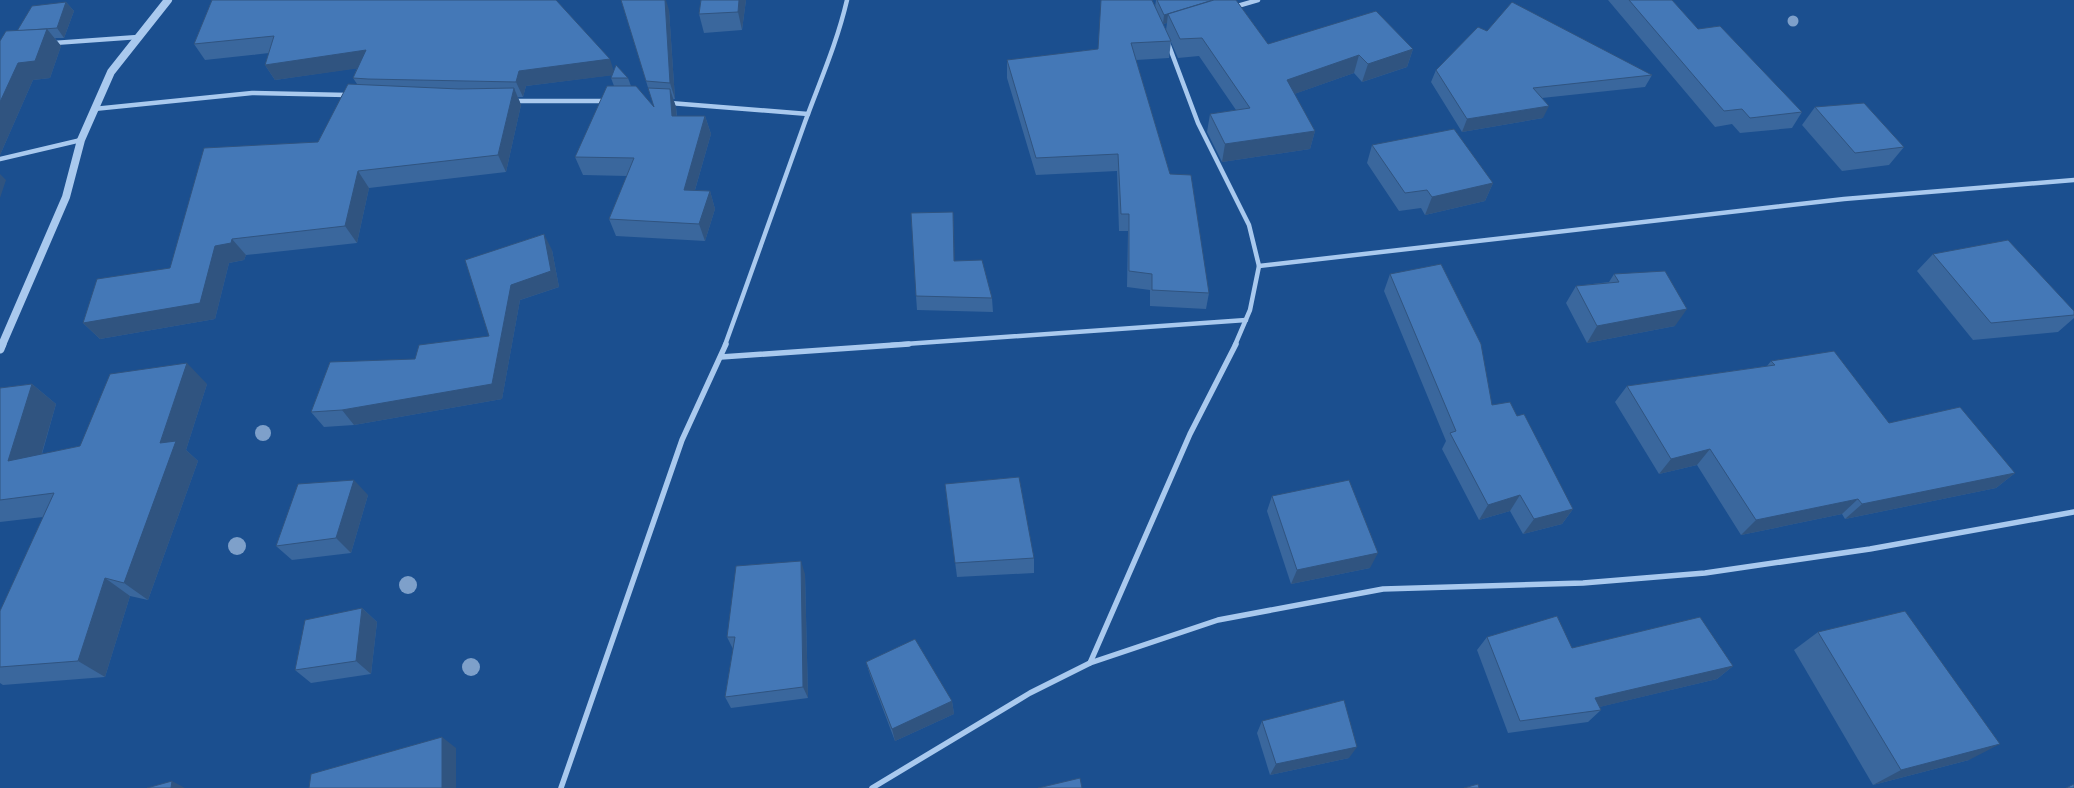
<svg xmlns="http://www.w3.org/2000/svg" width="2074" height="788" viewBox="0 0 2074 788" font-family="Mulish,sans-serif">
	<style>
		.lines { fill: none; stroke-linecap: round; stroke-linejoin: round }
		.minor-far1 { stroke: #a9c9ee; stroke-width: 4.5 }
		.minor { stroke: #a9c9ee; stroke-width: 5.5 }
		.tertiary-far1 { stroke: #a9c9ee; stroke-width: 8 }
		.tertiary { stroke: #a9c9ee; stroke-width: 9 }
		.tree { fill: #7ea0ca }
		.wall { fill: #3a679d; fill-rule: evenodd }
		.shaded-wall { fill: #305480 }
		.building { fill: #4478b7; stroke: #305480 }
	</style>
	<rect width="100%" height="100%" fill="#1b4f8f"/>
	<g class="lines">
		<!-- minor-far1 -->
		<g class="minor-far1">
			<path d="M1234,7L1258,0"/>
			<path d="M54,43L138,37"/>
			<path d="M1168,43L1198,123L1249,225L1259,266L1250,310L1235,345"/>
			<path d="M513,101H607"/>
			<path d="M670,103L808,114"/>
			<path d="M94,109L252,93L347,95"/>
			<path d="M0,159L81,140"/>
			<path d="M1259,266L1844,199L2074,180"/>
			<path d="M725,345C752,271 778,197 805,122C820,81 837,43 847,0"/>
			<path d="M891,345L1246,320"/>
		</g>
		<!-- minor -->
		<g class="minor">
			<path d="M721,357L909,344"/>
			<path d="M1090,663L1190,434L1236,344"/>
			<path d="M561,788L682,440L726,344"/>
			<path d="M872,788L1030,693L1090,663L1218,620L1383,589L1583,583L1705,573L1870,549L2074,512"/>
		</g>
		<!-- tertiary-far1 -->
		<path class="tertiary-far1" d="M2,345L66,197L81,140L111,72L168,0"/>
		<!-- tertiary -->
		<path class="tertiary" d="M0,349L2,344"/>
	</g>
	<!-- trees -->
	<g class="tree">
		<circle cx="1793" cy="21" r="5.5"/>
		<circle cx="263" cy="433" r="8"/>
		<circle cx="237" cy="546" r="9"/>
		<circle cx="408" cy="585" r="9"/>
		<circle cx="471" cy="667" r="9"/>
	</g>
	<!-- wall -->
	<g class="wall">
		<path d="M212,0L614,71L628,78L631,86L654,107L621,0L669,10L675,99H673L676,107L677,116H705L711,134L695,190L710,191L715,209L705,241L616,236L609,219L627,176L583,175L575,157L614,86L611,78L612,75L526,86L523,97H518L521,105L506,172L369,188L357,243L246,255L244,260L229,263L215,319L100,339L83,323L170,268L318,142L357,84L353,78L357,68L275,80L265,65L269,53L205,60L194,44Z"/>
		<path d="M701,0H746L742,30L704,33L699,14Z"/>
		<path d="M1156,0H1236L1268,44L1413,49L1407,67L1362,82L1354,73L1294,94L1315,131L1310,149L1222,162L1207,132L1210,114L1236,110L1199,56L1178,58L1171,42L1169,58L1136,60L1170,174L1209,293L1206,309L1150,306V290L1127,287L1128,231H1119L1117,171L1036,175L1007,78V60L1098,49L1155,7ZM1167,23L1166,30L1163,24Z"/>
		<path d="M1608,0H1672L1698,29L1802,112L1792,128L1740,133L1732,124L1715,127Z"/>
		<path d="M66,2L74,11L64,38H55L61,46L50,78L33,80L0,155V41Z"/>
		<path d="M1487,31L1652,75L1645,87L1542,98L1543,118L1462,132L1431,82L1436,70Z"/>
		<path d="M1815,107L1904,147L1889,165L1842,171L1802,125Z"/>
		<path d="M1372,145L1493,183L1485,201L1425,215L1421,208L1399,211L1367,163Z"/>
		<path d="M954,226V261L992,298L993,312L917,310L916,296Z"/>
		<path d="M552,250L559,287L520,300L502,399L354,425L324,427L311,412L489,336Z"/>
		<path d="M1933,254L2074,311V318L2058,332L1973,340L1917,271Z"/>
		<path d="M1390,274L1492,405L1517,416L1573,509L1562,524L1523,534L1510,511L1479,520L1442,449L1446,441L1384,291Z"/>
		<path d="M1614,274L1675,326L1587,343L1566,303L1576,286L1609,282Z"/>
		<path d="M1771,361L1889,423L2015,473L1996,488L1845,519L1842,514L1741,535L1697,465L1659,474L1615,402L1627,386L1767,366Z"/>
		<path d="M32,384L56,404L42,454L80,446L207,384L186,450L198,461L148,600L130,596L105,677L3,685L0,683V611L43,517L0,522V388Z"/>
		<path d="M945,484L1034,558V573L957,577Z"/>
		<path d="M368,495L351,553L292,560L276,546Z"/>
		<path d="M1272,496L1370,568L1291,584L1267,511Z"/>
		<path d="M805,574L808,698L731,708L725,697L733,649L727,637Z"/>
		<path d="M362,608L377,622L371,674L311,683L295,670Z"/>
		<path d="M1818,632L1969,760L1873,785L1794,650Z"/>
		<path d="M1487,637L1572,648L1733,666L1717,679L1599,707L1601,710L1588,722L1508,733L1477,650Z"/>
		<path d="M866,662L952,701L954,714L895,741L870,675Z"/>
		<path d="M1262,721L1349,758L1270,775L1257,733Z"/>
	</g>
	<!-- shaded-wall -->
	<g class="shaded-wall">
		<path d="M665,0H666L669,10L675,99L670,83Z"/>
		<path d="M739,0H746L742,30L738,12Z"/>
		<path d="M1213,0L1168,14L1167,23L1163,24L1164,15Z"/>
		<path d="M66,2L74,11L64,38L57,28Z"/>
		<path d="M47,29L61,46L50,78L33,80L0,155V102L18,63Z"/>
		<path d="M1413,49L1407,67L1362,82L1368,64Z"/>
		<path d="M366,50L375,66L275,80L265,65Z"/>
		<path d="M1359,55L1354,73L1283,98L1287,80Z"/>
		<path d="M610,59L615,75L526,86L523,97L516,82L519,71Z"/>
		<path d="M514,88L521,105L506,172L498,155Z"/>
		<path d="M670,89L676,107L678,134L672,116Z"/>
		<path d="M1549,106L1543,118L1462,132L1467,119Z"/>
		<path d="M705,116L711,134L690,207L684,190Z"/>
		<path d="M1315,131L1310,149L1222,162L1225,144Z"/>
		<path d="M358,171L369,188L357,243L345,226Z"/>
		<path d="M0,174L6,180L0,198Z"/>
		<path d="M1493,183L1485,201L1425,215L1432,197Z"/>
		<path d="M710,191L715,209L705,241L699,224Z"/>
		<path d="M953,212L954,226L955,275L954,261Z"/>
		<path d="M544,234L552,250L559,287L520,300L502,399L354,425L342,410L492,384L511,285Z"/>
		<path d="M232,239L246,255L244,260L229,263L215,319L100,339L83,323L215,246Z"/>
		<path d="M1687,309L1675,326L1587,343L1597,326Z"/>
		<path d="M187,363L207,384L186,450L198,461L148,600L124,583L160,443Z"/>
		<path d="M32,384L56,404L34,480L8,461Z"/>
		<path d="M1710,449L1697,465L1659,474L1671,459Z"/>
		<path d="M2015,473L1996,488L1845,519L1862,504Z"/>
		<path d="M354,480L368,495L351,553L336,538Z"/>
		<path d="M1520,495L1510,511L1479,520L1488,505Z"/>
		<path d="M1858,499L1842,514L1741,535L1756,520Z"/>
		<path d="M1573,509L1562,524L1523,534L1534,519Z"/>
		<path d="M1378,553L1370,568L1291,584L1297,570Z"/>
		<path d="M801,561L805,574L808,698L803,687Z"/>
		<path d="M105,578L130,596L105,677L78,661Z"/>
		<path d="M362,608L377,622L371,674L356,661Z"/>
		<path d="M1733,666L1717,679L1583,711L1595,698Z"/>
		<path d="M952,701L954,714L895,741L892,729Z"/>
		<path d="M442,737L456,748V788H442Z"/>
		<path d="M2000,744L1969,760L1873,785L1901,770Z"/>
		<path d="M1357,747L1349,758L1270,775L1276,764Z"/>
		<path d="M172,781L185,788H171Z"/>
	</g>
	<!-- building -->
	<g class="building">
		<path d="M212,0H556L610,59L519,71L516,82L368,79L353,78L366,50L265,65L274,36L194,44Z"/>
		<path d="M621,0H665L670,83L646,81Z"/>
		<path d="M701,0H739L738,12L699,14Z"/>
		<path d="M1101,0H1152L1171,41L1131,43L1170,174L1191,175L1209,293L1152,290V274L1129,271V214H1121L1118,154L1036,158L1007,60L1098,49Z"/>
		<path d="M1157,0H1213L1164,15Z"/>
		<path d="M1214,0H1236L1268,44L1376,11L1413,49L1368,64L1359,55L1287,80L1315,131L1225,144L1210,114L1250,108L1202,38L1180,39L1168,14Z"/>
		<path d="M1629,0H1672L1698,29L1720,26L1802,112L1750,118L1742,109L1724,111Z"/>
		<path d="M66,2L57,28L17,31L32,6Z"/>
		<path d="M1512,2L1652,75L1533,88L1549,106L1467,119L1436,70L1478,27L1487,31Z"/>
		<path d="M47,29L35,61L18,63L0,102V41L6,31Z"/>
		<path d="M616,65L628,78H611Z"/>
		<path d="M348,84L459,89L514,88L498,155L358,171L345,226L232,239L231,243L215,246L200,303L83,323L97,279L170,268L204,148L318,142Z"/>
		<path d="M607,86H636L654,107L648,88L670,89L672,116H705L684,190L710,191L699,224L609,219L634,158L575,157Z"/>
		<path d="M1864,103L1904,147L1855,153L1815,107Z"/>
		<path d="M1454,129L1493,183L1432,197L1427,190L1405,193L1372,145Z"/>
		<path d="M953,212L954,261L982,260L992,298L916,296L911,213Z"/>
		<path d="M544,234L551,271L511,285L492,384L342,410L311,412L330,362L415,359L419,345L489,336L465,260Z"/>
		<path d="M2008,240L2074,311V315L1991,323L1933,254Z"/>
		<path d="M1441,264L1481,344L1492,405L1510,402L1517,416L1524,414L1573,509L1534,519L1520,495L1488,505L1450,433L1456,431L1390,274Z"/>
		<path d="M1665,271L1687,309L1597,326L1576,286L1619,282L1614,274Z"/>
		<path d="M1834,351L1889,423L1960,407L2015,473L1862,504L1858,499L1756,520L1710,449L1671,459L1627,386L1775,365L1771,361Z"/>
		<path d="M187,363L160,443L176,441L124,583L105,578L78,661L0,667V611L54,493L0,500V388L32,384L8,461L80,446L110,374Z"/>
		<path d="M1019,477L1034,558L955,563L945,484Z"/>
		<path d="M354,480L336,538L276,546L298,484Z"/>
		<path d="M1349,480L1378,553L1297,570L1272,496Z"/>
		<path d="M801,561L803,687L725,697L735,637H727L736,566Z"/>
		<path d="M362,608L356,661L295,670L305,620Z"/>
		<path d="M1905,611L2000,744L1901,770L1818,632Z"/>
		<path d="M1557,616L1572,648L1700,617L1733,666L1595,698L1601,710L1520,721L1487,637Z"/>
		<path d="M915,639L952,701L892,729L866,662Z"/>
		<path d="M1344,700L1357,747L1276,764L1262,721Z"/>
		<path d="M442,737V788H309L311,774Z"/>
		<path d="M1080,778L1082,788H1038Z"/>
		<path d="M172,781L171,788H147Z"/>
		<path d="M1478,784L1479,788H1464Z"/>
		<path d="M2074,784V788H2066Z"/>
	</g>
</svg>
